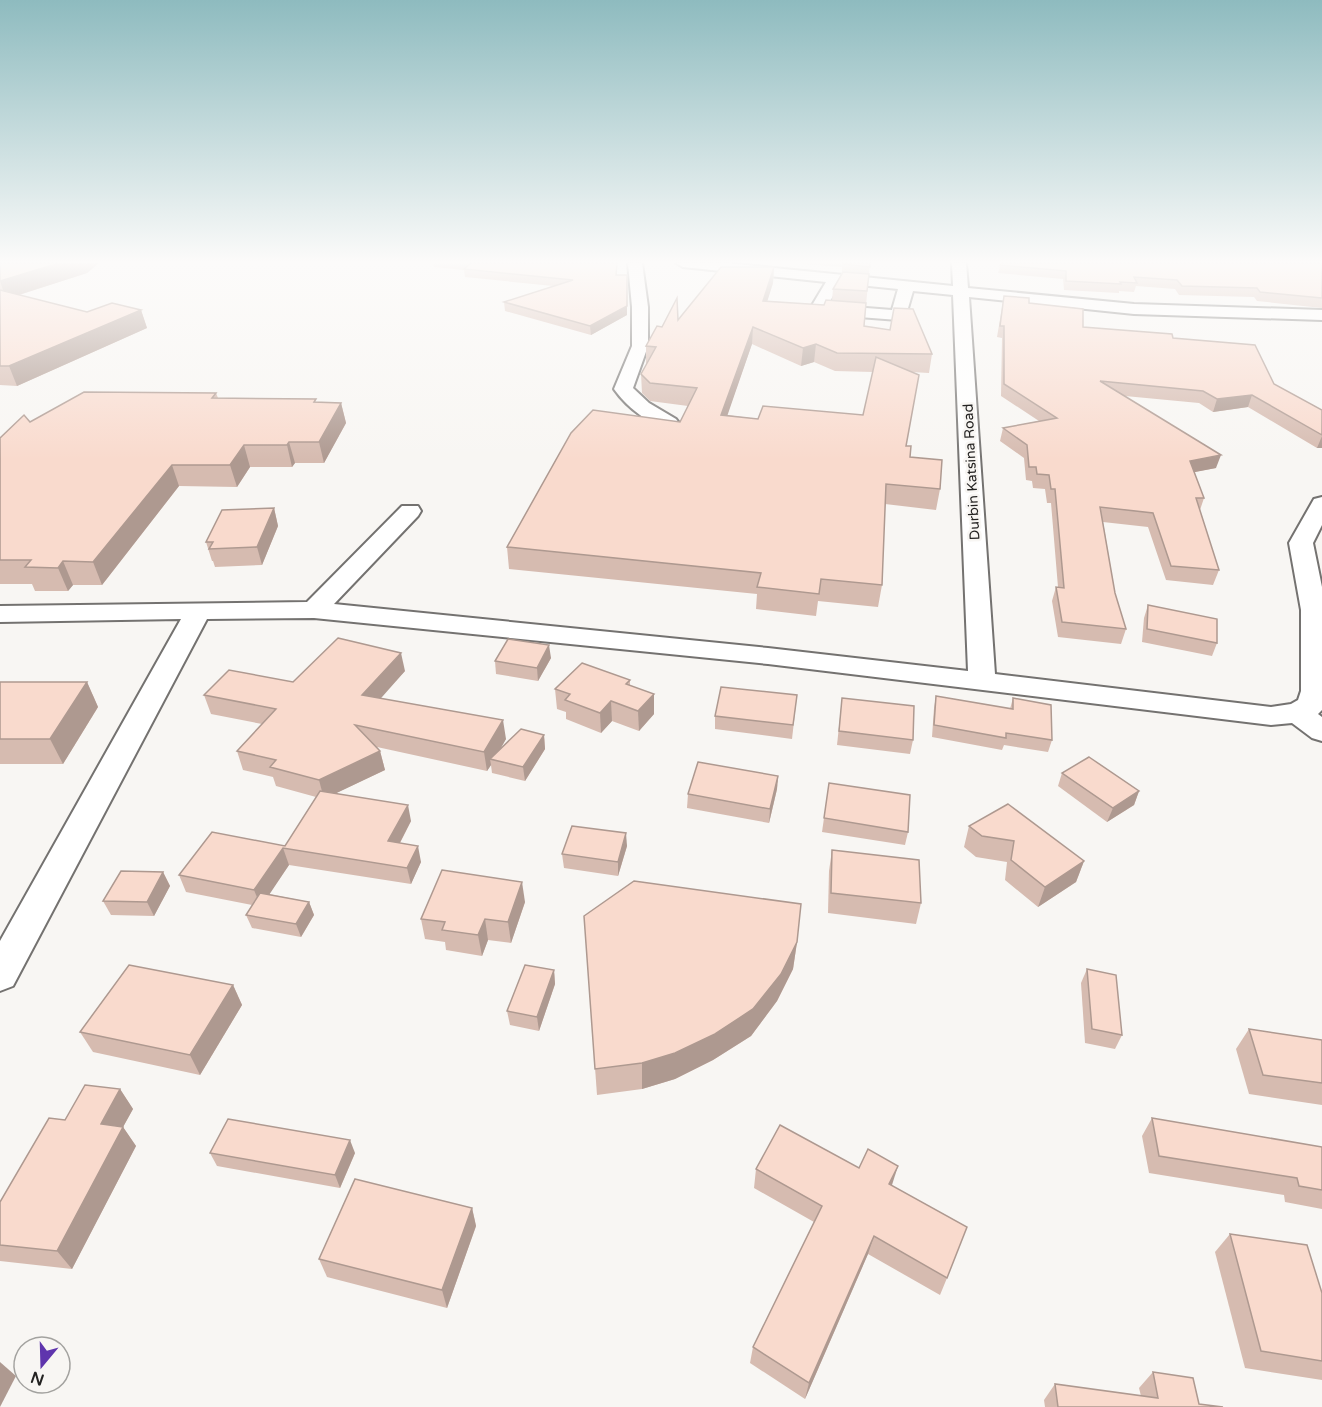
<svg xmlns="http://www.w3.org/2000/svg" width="1322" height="1407" viewBox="0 0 1322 1407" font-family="'Varela Round',sans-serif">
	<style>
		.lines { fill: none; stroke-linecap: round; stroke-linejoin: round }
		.minor-casing { stroke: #747270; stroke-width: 4 }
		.minor { fill: #fff; fill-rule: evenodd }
		.wall { fill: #d6bbb0; fill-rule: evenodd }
		.shaded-wall { fill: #ae9990 }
		.building { fill: #f9dacd; stroke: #ae9990; stroke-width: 1.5 }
		.labels { text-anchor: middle; stroke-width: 5; stroke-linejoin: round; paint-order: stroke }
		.far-street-label { font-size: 14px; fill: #242322; stroke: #f8f6f3 }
	</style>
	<rect width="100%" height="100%" fill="#f8f6f3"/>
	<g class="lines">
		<defs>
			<g id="minor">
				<path d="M628,263H642L648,307V346L633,388L649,403L676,419L679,423L676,427C655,432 625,405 614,389L632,346V307Z"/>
				<path d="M676,263H726L953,286L952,263H966L968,288L1134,304L1322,310V320L1134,314L969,297L995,674L1271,707L1291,704L1298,700L1301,691V610L1289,543L1314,499L1322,497V525L1313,543L1322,587V710L1318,714L1322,717V741L1312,738L1292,723L1271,725L768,664L314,618L207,619L13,986L0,991V941L181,619L0,622V606L307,602L402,506H418L421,511L418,516L334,604L768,648L968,671L953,295L913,291L906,315L898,320L820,314L814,312L811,307L826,282L683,267ZM840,283L898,289L892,310L828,305Z"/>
			</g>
		</defs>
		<!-- minor casing -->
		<use href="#minor" class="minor-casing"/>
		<!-- minor -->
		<use href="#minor" class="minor"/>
	</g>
	<!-- wall -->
	<g class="wall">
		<path d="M0,263H99L87,273L19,295L87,312L141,310L147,328L17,386L0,385Z"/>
		<path d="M433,263H617V275L627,315L591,335L505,311L504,302L553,286L465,277L464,270L434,267Z"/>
		<path d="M793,263H870L864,326L932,354L929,373L911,372L906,446L910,457L940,489L936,510L885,504L882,585L878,607L818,601L816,616L756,609L757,594L509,569L507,547L680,422L688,406L650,401L642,393L641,374L647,364H646V346L662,327L678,320L774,267L773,283L767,301L824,305L832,300L833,289L842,272V267ZM752,344L801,366L814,362L835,371L873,372L863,415L758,419L727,415Z"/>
		<path d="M1001,263H1322V308L1257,301L1254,297L1179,295L1175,289L1136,286L1134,292L1119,291V293L1064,290L1063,279L998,273Z"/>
		<path d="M1004,296L1029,303L1083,327L1173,338L1274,384L1322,410V448H1317L1248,407L1213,412L1199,403L1125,396L1216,468L1194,472L1204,498L1200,510L1219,570L1213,585L1166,580L1148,527L1103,522L1115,593L1126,629L1121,644L1058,637L1052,601L1056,587H1058L1051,503H1047L1045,489L1033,488L1032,481L1026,480L1024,458L1000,441L1003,428L1039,421L1001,396L1002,338L997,337Z"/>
		<path d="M216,393L218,398L341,403L346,423L324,463H295L292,467H250L237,487L179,486L102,585H73L68,591H35L32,584H0V438L30,422Z"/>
		<path d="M274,508L278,526L262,565L215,567L213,561H212L206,542Z"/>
		<path d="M1148,605L1217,643L1212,656L1142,642L1144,618Z"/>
		<path d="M551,658L538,681L496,674L495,661Z"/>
		<path d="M405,671L380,698L506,739L499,751L544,735L545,749L525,781L492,773L491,765L487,771L377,747L380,751L385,770L336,793L411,821L400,843L421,862L411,884L289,865L269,894L309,902L314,915L301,937L252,928L246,915L252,905L186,892L179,875L285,846L316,797L276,786L273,777L243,770L237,751L262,724L211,714L204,695L293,682Z"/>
		<path d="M630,680V686L654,714L639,731L612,721L601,733L566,719V712L557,709L555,689Z"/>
		<path d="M0,682H87L98,707L63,764H0Z"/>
		<path d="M797,695L792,739L715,729V716Z"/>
		<path d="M936,696L1010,709L1013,698L1052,740L1048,752L1004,745L1002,750L932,737L934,708Z"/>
		<path d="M842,698L913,740L910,754L837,745Z"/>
		<path d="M1062,773L1139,791L1134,805L1107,822L1058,786Z"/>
		<path d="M778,776L777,789L769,823L687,808L688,794Z"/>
		<path d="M829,783L908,832L905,845L822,832Z"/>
		<path d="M969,826L1084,861L1076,882L1038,907L1005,880L1007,862L976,857L964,847Z"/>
		<path d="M627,846L618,876L564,868L562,854Z"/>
		<path d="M832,850L921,903L916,924L828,913L829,871Z"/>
		<path d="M163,872L170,886L154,916L111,915L103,901Z"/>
		<path d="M525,902L511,943L488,940L482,956L446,950L445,942L425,939L421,919Z"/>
		<path d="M584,916L797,942L793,969L777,1001L751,1036L713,1060L675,1079L642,1089L597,1095Z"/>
		<path d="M1087,969L1122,1035L1115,1049L1085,1043L1081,983Z"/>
		<path d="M554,970L555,984L539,1031L510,1025L507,1011Z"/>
		<path d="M233,985L242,1005L200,1075L93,1052L80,1032Z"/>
		<path d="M1249,1029L1322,1040V1105L1249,1094L1236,1049Z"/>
		<path d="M120,1089L133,1109L123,1127L136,1146L72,1269L0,1261V1202L65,1120Z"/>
		<path d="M1152,1118L1322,1147V1209L1285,1202L1284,1195L1149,1173L1142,1136Z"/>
		<path d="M210,1153H355L340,1188L217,1166Z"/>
		<path d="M756,1169L892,1186L947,1278L940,1295L868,1254L805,1399L750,1363L753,1347L814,1222L754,1188Z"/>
		<path d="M472,1208L476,1226L447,1308L327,1277L319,1259Z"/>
		<path d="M1230,1234L1322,1293V1380L1245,1368L1215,1252Z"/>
		<path d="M1153,1372L1199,1404L1223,1407H1045L1044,1400L1055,1384L1141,1396L1139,1388Z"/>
	</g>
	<!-- shaded-wall -->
	<g class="shaded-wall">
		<path d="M59,263H99L87,273L6,299L0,281Z"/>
		<path d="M774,267L773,283L762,318L763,301Z"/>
		<path d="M627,275V315L591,335L590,326Z"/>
		<path d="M141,310L147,328L17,386L9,366Z"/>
		<path d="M753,327L752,344L721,434V415Z"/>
		<path d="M816,344L814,362L801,366L803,348Z"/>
		<path d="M1252,395L1248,407L1213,412L1217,399Z"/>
		<path d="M341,403L346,423L324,463L319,442Z"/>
		<path d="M1322,436V448H1317Z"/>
		<path d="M289,442L295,463L292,467L287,445Z"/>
		<path d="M244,445L250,467L237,487L230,465Z"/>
		<path d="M1221,455L1216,468L1185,474L1190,461Z"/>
		<path d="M172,465L179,486L102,585L93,562Z"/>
		<path d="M274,508L278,526L262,565L257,547Z"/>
		<path d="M63,561L73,585L68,591L58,568Z"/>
		<path d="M549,645L551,658L538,681L537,668Z"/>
		<path d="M401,653L405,671L367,714L362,695Z"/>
		<path d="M87,682L98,707L63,764L50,739Z"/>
		<path d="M654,694V714L639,731L638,711Z"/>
		<path d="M611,701L612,721L601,733L600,713Z"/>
		<path d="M503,720L506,739L494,760L490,759L491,765L487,771L484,752Z"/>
		<path d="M544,735L545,749L525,781L523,767Z"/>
		<path d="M380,751L385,770L324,799L319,780Z"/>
		<path d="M778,776L777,789L769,823L770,809Z"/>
		<path d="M1139,791L1134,805L1107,822L1113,808Z"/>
		<path d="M408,805L411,821L392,858L388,841Z"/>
		<path d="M626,833L627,846L618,876V862Z"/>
		<path d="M418,846L421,862L411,884L407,868Z"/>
		<path d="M283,848L289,865L261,907L254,890Z"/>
		<path d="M1084,861L1076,882L1038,907L1045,887Z"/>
		<path d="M163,872L170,886L154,916L147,902Z"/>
		<path d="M522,882L525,902L511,943L508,922Z"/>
		<path d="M309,902L314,915L301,937L296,924Z"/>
		<path d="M485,919L488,940L482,956L478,935Z"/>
		<path d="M797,942L793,969L777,1001L751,1036L713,1060L675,1079L642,1089V1063Z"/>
		<path d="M554,970L555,984L539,1031L537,1017Z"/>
		<path d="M233,985L242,1005L200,1075L190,1055Z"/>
		<path d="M120,1089L133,1109L123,1127L136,1146L72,1269L57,1251L101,1124Z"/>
		<path d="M350,1140L355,1153L340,1188L335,1175Z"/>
		<path d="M898,1166L892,1185L884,1203L889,1184Z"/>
		<path d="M472,1208L476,1226L447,1308L442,1290Z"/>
		<path d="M874,1236L868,1254L805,1399L809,1383Z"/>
		<path d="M0,1362L16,1376L0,1407Z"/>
	</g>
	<!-- building -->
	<g class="building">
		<path d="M0,263H59L0,281Z"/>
		<path d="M471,263H617L616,275H627V306L590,326L504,302L573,280L464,269Z"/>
		<path d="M843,263H870V267L843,264Z"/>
		<path d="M1001,263H1322V298L1260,292L1257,288L1182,286L1177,280L1134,277L1137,283L1120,282L1121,284L1066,281V271L1000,265Z"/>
		<path d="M721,267H774L763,301L824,305L826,300L866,303L864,326L890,330L894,308L913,309L932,354L837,353L816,344L803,348L753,327L721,415L758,419L763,406L863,415L876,357L919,375L906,446H911L910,457L942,460L940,489L886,484L882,585L821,579L819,594L757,587L761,573L507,547L571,433L593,410L680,422L697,388L650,383L641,374L656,347L646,346L657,326L662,327L677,298L678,320Z"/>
		<path d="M843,272L869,274L867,291L833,289Z"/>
		<path d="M0,290L87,312L112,303L141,310L9,366H0Z"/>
		<path d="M1004,296L1029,298V303L1083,309V327L1172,334L1173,338L1255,345L1274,384L1322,410V435L1252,395L1217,399L1203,391L1100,381L1221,455L1190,461L1204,498H1196L1219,570L1171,566L1153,513L1100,507L1115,593L1126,629L1062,622L1056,587L1064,588L1055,489H1051L1049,475L1037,474L1036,467H1029L1027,445L1003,428L1057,418L1004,384V326H1000Z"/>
		<path d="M84,392L216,393L212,398L316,399L314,402L341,403L319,442H289L287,445H244L230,465H172L93,562L63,561L58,568L25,567L31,560H0V438L24,415L30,422Z"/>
		<path d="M274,508L257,547L209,549L213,542H206L222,510Z"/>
		<path d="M1148,605L1217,619V643L1147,629Z"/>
		<path d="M338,638L401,653L362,695L503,720L484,752L355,725L380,751L319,780L270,767L276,760L237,751L276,709L204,695L229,670L293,682Z"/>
		<path d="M508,639L549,645L537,668L495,661Z"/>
		<path d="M582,663L630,680L626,684L654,694L638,711L611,701L600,713L565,700L570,694L555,689Z"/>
		<path d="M0,682H87L50,739H0Z"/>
		<path d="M721,687L797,695L793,725L715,716Z"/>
		<path d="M936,696L1013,709V698L1051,705L1052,740L1006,733V738L934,725Z"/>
		<path d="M842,698L914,706L913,740L839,731Z"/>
		<path d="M521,729L544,735L523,767L490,759Z"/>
		<path d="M1089,757L1139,791L1113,808L1062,773Z"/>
		<path d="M698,762L778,776L770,809L688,794Z"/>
		<path d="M829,783L910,795L908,832L824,818Z"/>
		<path d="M320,791L408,805L388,841L418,846L407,868L283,848L254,890L179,875L212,832L285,846Z"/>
		<path d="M1008,804L1084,861L1045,887L1011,860L1014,841L982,836L969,826Z"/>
		<path d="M572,826L626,833L618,862L562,854Z"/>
		<path d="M832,850L919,860L921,903L831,893Z"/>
		<path d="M442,870L522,882L508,922L485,919L478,935L442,930L445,922L421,919Z"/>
		<path d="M121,871L163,872L147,902L103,901Z"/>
		<path d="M634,881L801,904L797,942L781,974L753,1009L715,1034L675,1053L642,1063L595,1069L584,916Z"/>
		<path d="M260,893L309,902L296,924L246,915Z"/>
		<path d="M129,965L233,985L190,1055L80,1032Z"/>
		<path d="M525,965L554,970L537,1017L507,1011Z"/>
		<path d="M1087,969L1116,975L1122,1035L1092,1029Z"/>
		<path d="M1249,1029L1322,1040V1083L1263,1075Z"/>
		<path d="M85,1085L120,1089L101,1124L123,1127L57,1251L0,1245V1202L49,1118L65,1120Z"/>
		<path d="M1152,1118L1322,1147V1190L1299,1186L1297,1178L1159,1156Z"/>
		<path d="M228,1119L350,1140L335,1175L210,1153Z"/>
		<path d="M780,1125L859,1168L868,1149L898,1166L889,1184L967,1227L947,1278L874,1236L809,1383L753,1347L822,1206L756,1169Z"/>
		<path d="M355,1179L472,1208L442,1290L319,1259Z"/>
		<path d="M1230,1234L1307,1245L1322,1293V1361L1261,1351Z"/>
		<path d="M1153,1372L1193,1378L1199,1404L1223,1407H1058L1055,1384L1158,1398Z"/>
	</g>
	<!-- sky -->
	<linearGradient id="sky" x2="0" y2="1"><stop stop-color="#8ebbbf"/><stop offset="0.57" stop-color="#fcfbfa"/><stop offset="1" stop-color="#fcfbfa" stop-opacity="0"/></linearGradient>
	<rect width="1322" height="460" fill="url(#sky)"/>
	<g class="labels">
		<!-- far-street labels -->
		<g class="far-street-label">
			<text transform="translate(971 472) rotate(-93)" y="5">Durbin Katsina Road</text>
		</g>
	</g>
	<!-- north arrow -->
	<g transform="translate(42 1365) rotate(199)"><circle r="28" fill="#f8f6f3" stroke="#a3a29f" stroke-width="1.5"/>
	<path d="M0-4.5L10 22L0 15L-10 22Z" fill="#5f35ad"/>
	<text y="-9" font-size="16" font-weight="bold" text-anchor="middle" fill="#242322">N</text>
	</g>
</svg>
